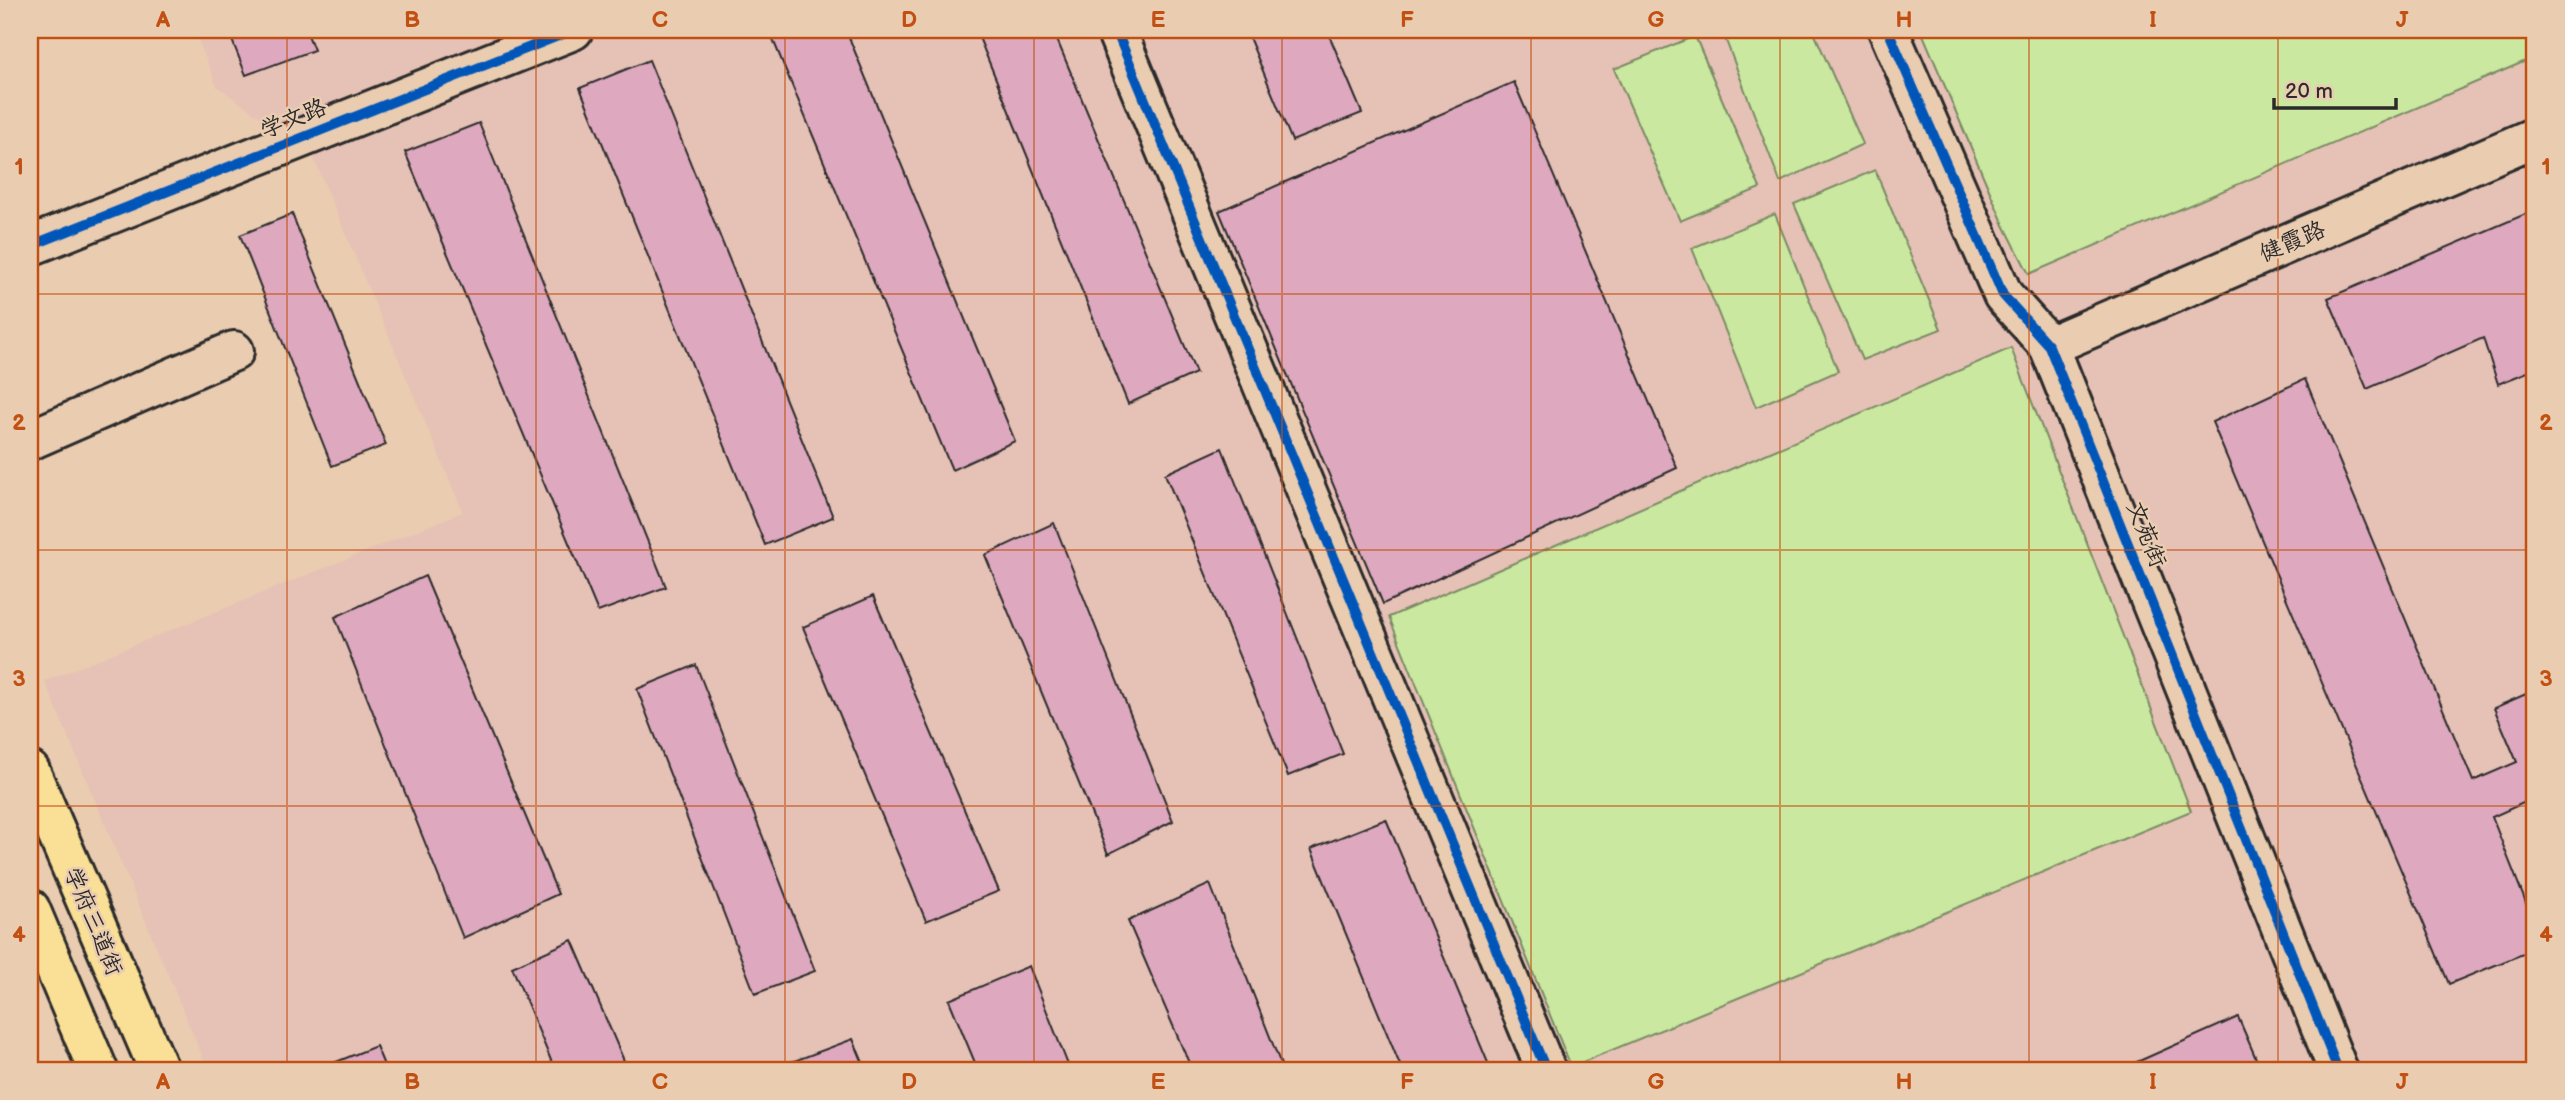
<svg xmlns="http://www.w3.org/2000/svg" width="2565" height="1100" viewBox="0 0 2565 1100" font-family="'Balsamiq Sans','LXGW WenKai TC',sans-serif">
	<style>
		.built { fill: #e6c1b5 }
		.green { fill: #cae89f; stroke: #7a8a65; stroke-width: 2 }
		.building { fill: #dea8bf; stroke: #2b2b2b; stroke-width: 2 }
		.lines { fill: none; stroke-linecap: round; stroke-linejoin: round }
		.minor-casing { stroke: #2b2b2b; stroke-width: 44 }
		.major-casing { stroke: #2b2b2b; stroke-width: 44 }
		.minor { stroke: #eaccb1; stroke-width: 38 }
		.major { stroke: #fadf96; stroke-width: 38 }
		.cycleway-casing { stroke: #eaccb1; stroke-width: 15 }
		.cycleway { stroke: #0057b8; stroke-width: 10 }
		.grid { fill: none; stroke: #c25012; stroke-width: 2; stroke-opacity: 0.55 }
		.labels { text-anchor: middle; stroke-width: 5; stroke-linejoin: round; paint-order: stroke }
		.street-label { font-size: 23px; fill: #2b2b2b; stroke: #eaccb1 }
		.neatline { fill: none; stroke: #c25012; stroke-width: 2.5 }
		.grid-label { font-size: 23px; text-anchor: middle; font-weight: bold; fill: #c25012 }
	</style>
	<rect width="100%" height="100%" fill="#eaccb1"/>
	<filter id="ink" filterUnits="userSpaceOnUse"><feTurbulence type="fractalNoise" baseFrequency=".0143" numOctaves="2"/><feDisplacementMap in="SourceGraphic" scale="14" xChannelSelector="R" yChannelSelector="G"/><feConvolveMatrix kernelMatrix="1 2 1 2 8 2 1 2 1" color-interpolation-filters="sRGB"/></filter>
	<g filter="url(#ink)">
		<!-- built -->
		<path class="built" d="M194,30H2535V1070H208L45,681L463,512L312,154L217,86Z"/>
		<!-- green -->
		<g class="green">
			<path d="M1722,30H1813L1863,144L1780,182Z"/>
			<path d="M1921,30H2535V57L2029,274L2004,225Z"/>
			<path d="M1695,36L1760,188L1680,221L1614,69Z"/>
			<path d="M1875,170L1941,329L1862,360L1794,204Z"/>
			<path d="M1775,214L1838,371L1756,407L1692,248Z"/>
			<path d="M2011,348L2191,811L1571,1067L1389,617Z"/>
		</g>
		<!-- building -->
		<g class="building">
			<path d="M228,30H306L314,50L246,75Z"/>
			<path d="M769,30H846L1015,441L952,470Z"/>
			<path d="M976,30H1053L1196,373L1128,404Z"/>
			<path d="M1246,30H1327L1362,113L1292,141Z"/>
			<path d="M649,60L833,517L765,545L580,88Z"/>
			<path d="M1514,82L1677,468L1383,604L1219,211Z"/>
			<path d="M479,123L666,587L598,612L405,152Z"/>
			<path d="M2535,210V369L2498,384L2483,338L2367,389L2328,298Z"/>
			<path d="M292,214L386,445L332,466L240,235Z"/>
			<path d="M2305,379L2473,781L2517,762L2494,708L2535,690V806L2532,799L2492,817L2535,926V949L2449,984L2212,422Z"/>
			<path d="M1222,448L1343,754L1288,776L1165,474Z"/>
			<path d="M1054,523L1173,821L1108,854L985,555Z"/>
			<path d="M425,576L558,894L463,938L335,617Z"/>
			<path d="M873,596L999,891L926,921L803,627Z"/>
			<path d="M696,665L815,971L755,994L637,689Z"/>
			<path d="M1386,819L1491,1070H1402L1311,849Z"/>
			<path d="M1210,884L1283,1070H1192L1128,921Z"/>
			<path d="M572,940L628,1070H555L512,967Z"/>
			<path d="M1029,966L1070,1070H978L949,1000Z"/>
			<path d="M2238,1017L2261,1070H2119Z"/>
			<path d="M853,1039L866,1070H789L786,1064Z"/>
			<path d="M376,1046L386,1070H316Z"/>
		</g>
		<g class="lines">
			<defs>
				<g id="minor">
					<path d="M1116,30L1546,1070"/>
					<path d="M1888,30L2003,295L2049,346L2338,1070"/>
					<path d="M30,246L573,30"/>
					<path d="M2049,346L2535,137"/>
					<path d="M30,440L234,351"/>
				</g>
				<g id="major">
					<path d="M30,771L159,1070"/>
					<path d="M30,909L98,1070"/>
				</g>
			</defs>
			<!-- minor casing -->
			<use href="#minor" class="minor-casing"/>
			<!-- major casing -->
			<use href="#major" class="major-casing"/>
			<!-- minor -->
			<use href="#minor" class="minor"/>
			<!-- major -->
			<use href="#major" class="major"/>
			<defs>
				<g id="cycleway">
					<path d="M1116,30L1546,1070"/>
					<path d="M1888,30L2003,295L2049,346L2338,1070"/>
					<path d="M30,246L573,30"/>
				</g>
			</defs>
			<!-- cycleway casing -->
			<use href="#cycleway" class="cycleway-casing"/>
			<!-- cycleway -->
			<use href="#cycleway" class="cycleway"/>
		</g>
	</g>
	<!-- grid -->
	<path class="grid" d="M287,30V1070M536,30V1070M785,30V1070M1034,30V1070M1282,30V1070M1531,30V1070M1780,30V1070M2029,30V1070M2278,30V1070M30,294H2535M30,550H2535M30,806H2535"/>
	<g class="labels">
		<!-- street labels -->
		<g class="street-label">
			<text transform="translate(293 118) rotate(-22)" y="8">学文路</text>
			<text transform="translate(2292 241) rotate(-23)" y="8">健霞路</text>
			<text transform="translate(2147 534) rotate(68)" y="8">文苑街</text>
			<text transform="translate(94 921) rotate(67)" y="8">学府三道街</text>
		</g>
	</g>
	<!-- margin -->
	<rect width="2565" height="1100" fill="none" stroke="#eaccb1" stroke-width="77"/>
	<!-- scale -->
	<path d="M2274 98v10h122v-10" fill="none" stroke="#2b2b2b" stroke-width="3.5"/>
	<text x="2285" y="98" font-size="21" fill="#2b2b2b" stroke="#eaccb1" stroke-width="5" paint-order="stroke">20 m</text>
	<rect x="38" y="38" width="2488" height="1024" class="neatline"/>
	<g class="grid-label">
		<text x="163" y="27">A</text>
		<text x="412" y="27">B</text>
		<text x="660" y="27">C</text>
		<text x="909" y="27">D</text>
		<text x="1158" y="27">E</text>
		<text x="1407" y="27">F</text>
		<text x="1656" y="27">G</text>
		<text x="1904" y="27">H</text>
		<text x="2153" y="27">I</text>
		<text x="2402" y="27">J</text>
		<text x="19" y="174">1</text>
		<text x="2546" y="174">1</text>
		<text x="19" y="430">2</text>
		<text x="2546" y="430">2</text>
		<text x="19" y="686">3</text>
		<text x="2546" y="686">3</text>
		<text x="19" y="942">4</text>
		<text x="2546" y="942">4</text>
		<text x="163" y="1089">A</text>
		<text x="412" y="1089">B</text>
		<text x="660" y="1089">C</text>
		<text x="909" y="1089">D</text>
		<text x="1158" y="1089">E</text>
		<text x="1407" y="1089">F</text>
		<text x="1656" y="1089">G</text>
		<text x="1904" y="1089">H</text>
		<text x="2153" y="1089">I</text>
		<text x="2402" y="1089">J</text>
	</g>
</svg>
